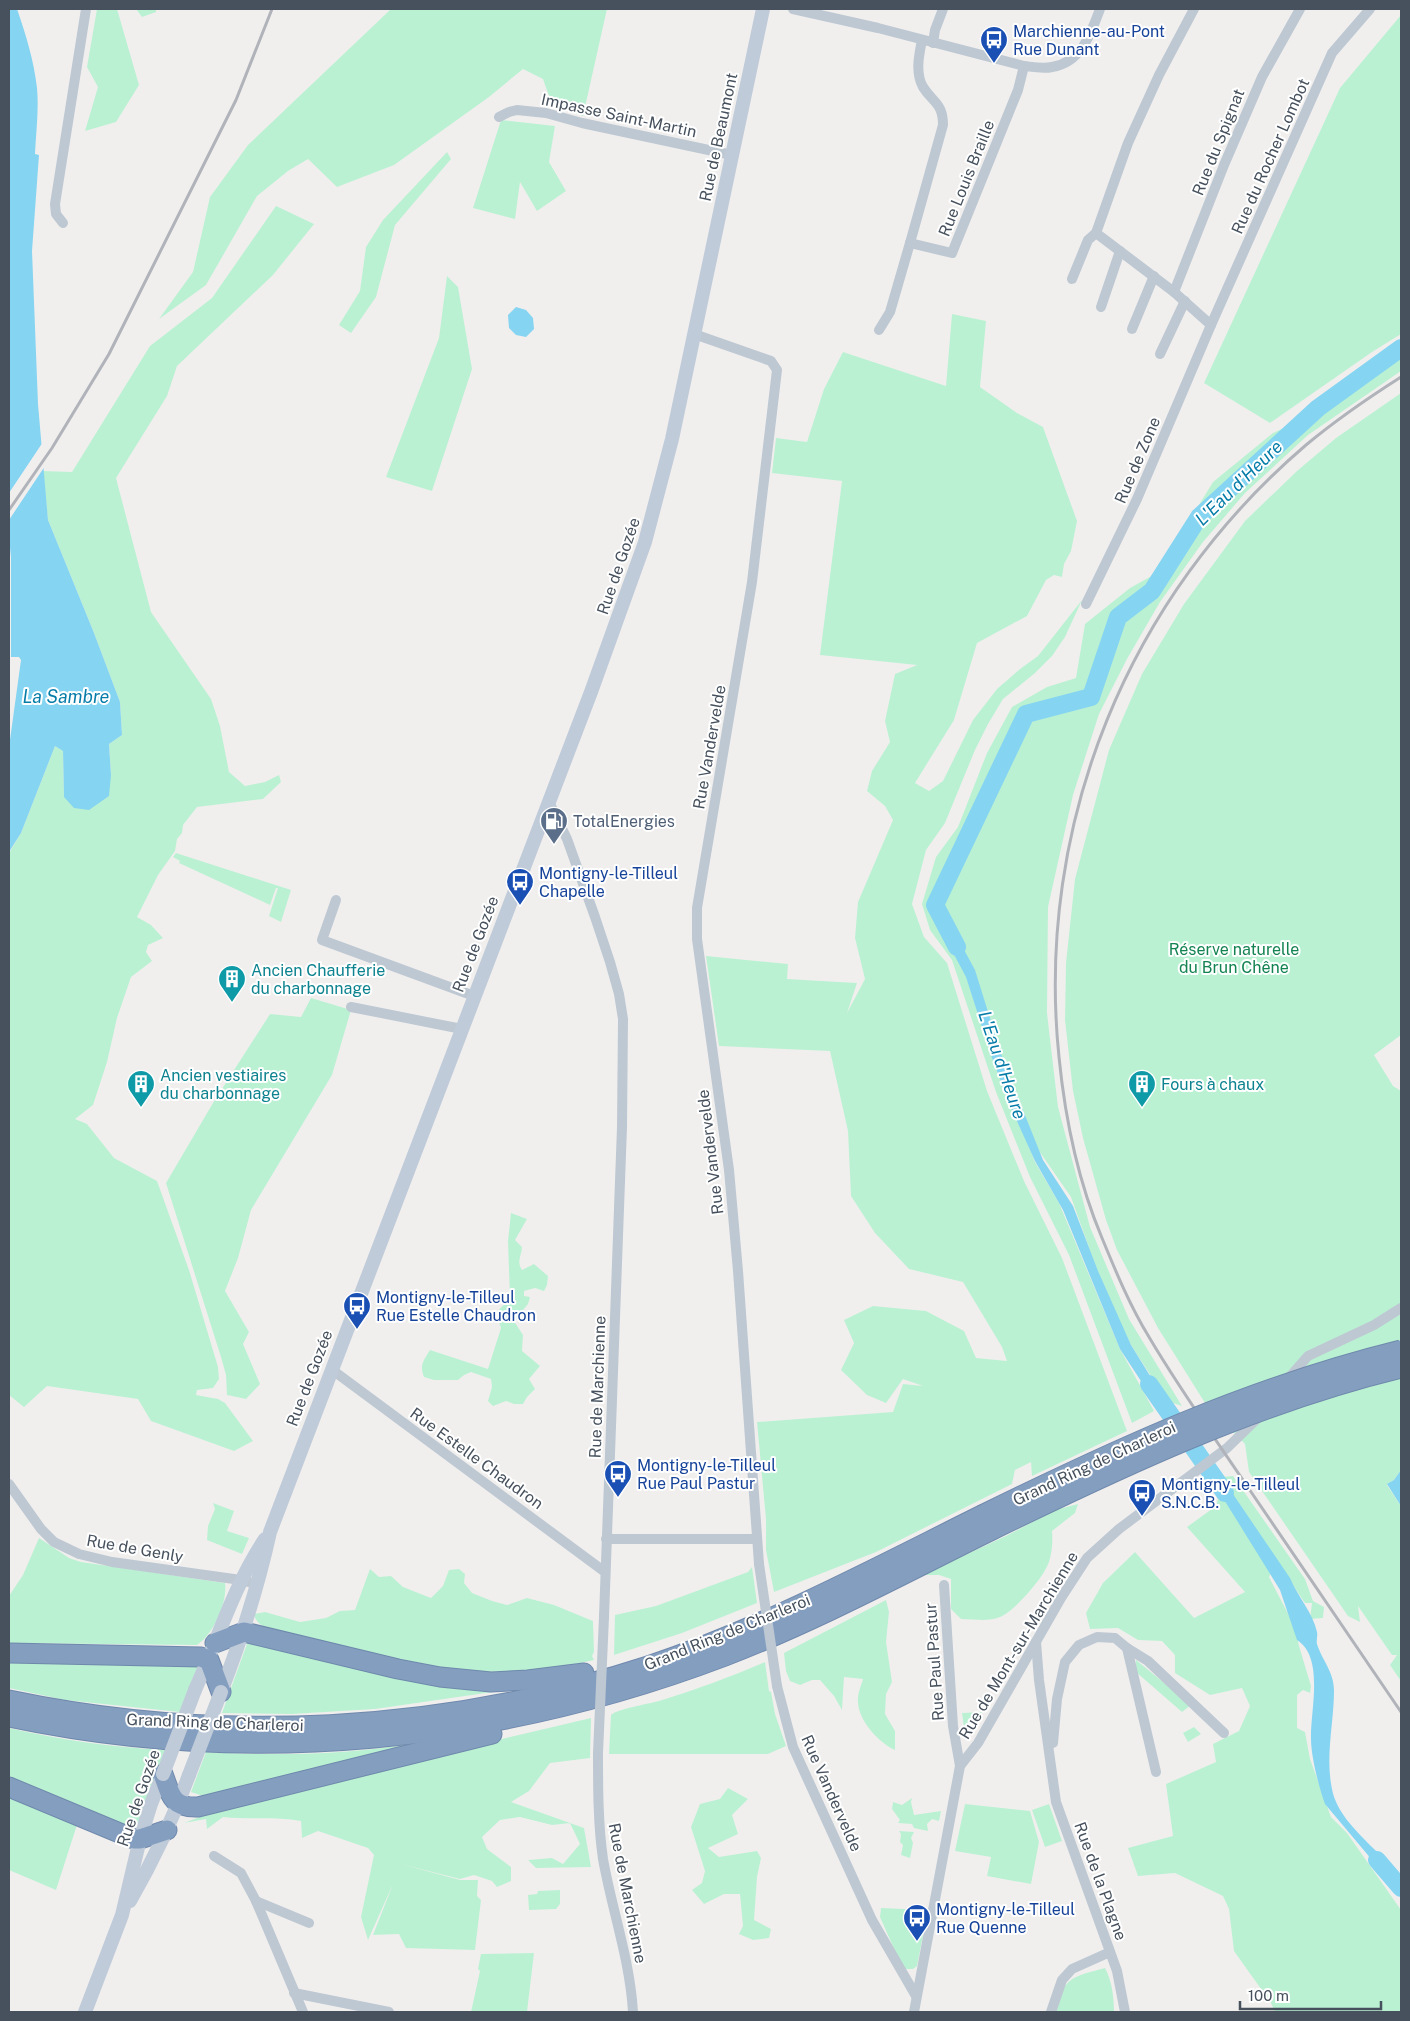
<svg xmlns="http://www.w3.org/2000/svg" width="1410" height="2021" viewBox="0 0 1410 2021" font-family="'Public Sans',sans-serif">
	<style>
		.green { fill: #bbf1d3 }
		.water { fill: #85d4f1 }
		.pier { fill: #f1efee }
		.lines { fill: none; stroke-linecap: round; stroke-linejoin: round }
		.river { stroke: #85d4f1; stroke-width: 18 }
		.highway-casing { stroke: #6f89ac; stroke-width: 21 }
		.street { stroke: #bec8d2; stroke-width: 10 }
		.secondary { stroke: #c0cbd9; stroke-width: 14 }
		.highway { stroke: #849ec0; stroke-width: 19 }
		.rail { stroke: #b0b3b9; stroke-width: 3 }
		.highway-bridge-casing { stroke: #6f89ac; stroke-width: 21; stroke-linecap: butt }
		.street-bridge { stroke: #bec8d2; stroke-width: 10 }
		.secondary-bridge { stroke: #c0cbd9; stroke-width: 14 }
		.highway-bridge { stroke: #849ec0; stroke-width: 19 }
		.labels { text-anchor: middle; stroke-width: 4; stroke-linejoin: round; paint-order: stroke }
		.transit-label { font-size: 16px; fill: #164399; stroke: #fff; text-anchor: start }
		.street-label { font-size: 16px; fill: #46515d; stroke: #fff }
		.service-label { font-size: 16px; fill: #4e5e75; stroke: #fff; text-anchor: start }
		.park-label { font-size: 16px; fill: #128351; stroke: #fff }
		.culture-label { font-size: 16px; fill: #0d838f; stroke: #fff; text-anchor: start }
		.water-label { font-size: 18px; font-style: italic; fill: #067da9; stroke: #fff }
	</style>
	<rect width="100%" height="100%" fill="#f1efee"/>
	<!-- green -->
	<g class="green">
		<path d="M97,9H117L139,85L116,122L85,131L98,87L87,67Z"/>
		<path d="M136,9H156V12L142,17Z"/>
		<path d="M391,9H607L583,116L552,105L543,79L523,69L489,97L394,165L337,187L308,159L288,171L257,196L206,285L159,319L193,272L210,197L248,145Z"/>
		<path d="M1401,15V334L1372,352L1270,423L1204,383L1340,88Z"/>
		<path d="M501,120L555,126L549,162L566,191L537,211L520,182L515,219L473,208Z"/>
		<path d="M447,152L451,159L395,225L376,297L351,333L339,325L360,291L366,247L383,220Z"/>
		<path d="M276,206L314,224L273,275L177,366L167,396L116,478L151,612L211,699L220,726L229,772L245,786L265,782L279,775L281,782L263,799L197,807L183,825L182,833L177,839L175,851L158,875L137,917L151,925L163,938L148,945L146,952L152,961L131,977L117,1018L107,1062L93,1105L75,1119L87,1124L114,1158L157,1181L189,1270L218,1367L219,1379L213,1388L197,1390L196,1395L218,1399L225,1403L253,1441L234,1451L151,1421L138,1399L47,1386L24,1407L9,1395V853L21,833L55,746L63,751L64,797L111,775L109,744L122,735L120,702L94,633L48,520L43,471L72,472L150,346L212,298Z"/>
		<path d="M447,276L458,287L472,369L432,491L386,477L439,338Z"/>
		<path d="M952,314L986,321L980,387L1017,413L1043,427L1077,521L1071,551L1064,564L1062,577L1054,575L1046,580L1027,616L977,643L954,720L915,783L929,791L943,781L973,720L997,689L1020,669L1038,656L1082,600L1065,637L1052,656L1035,673L1003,699L988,724L975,750L945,823L926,850L912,904L924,937L947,963L987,1091L1024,1181L1062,1258L1127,1431L1032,1476L1031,1462L1015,1470L1012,1484L876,1552L774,1592L766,1550V1519L757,1422L893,1412L903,1384L923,1386L903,1379L886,1403L867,1395L841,1370L854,1343L844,1320L873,1306L926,1311L964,1331L976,1358L1007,1361L1002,1347L963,1282L909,1269L875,1233L851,1196L848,1131L830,1051L719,1046L706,956L788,964L787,979L857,983L847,1013L865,979L855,938L858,902L893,820L885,806L867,791L872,771L890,742L885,721L895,674L917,665L820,655L842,481L772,473L776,438L807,442L824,389L843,352L946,386Z"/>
		<path d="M1401,357V371L1308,435L1245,493L1203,542L1160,602L1127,659L1099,714L1073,795L1048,907L1047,1013L1058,1107L1090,1227L1129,1319L1182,1406L1167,1401L1131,1345L1104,1290L1071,1197L1019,1122L1035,1162L1059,1203L1120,1349L1154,1411L1132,1423L1069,1255L1030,1177L996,1092L952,960L930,930L922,904L936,857L958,827L987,753L1012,707L1047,687L1076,678L1085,624L1130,588L1157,573L1213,482L1273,433L1331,406Z"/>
		<path d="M1401,393V1035L1374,1055L1393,1086L1401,1091V1470L1394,1480L1387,1485L1401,1506V1681L1390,1665L1397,1655H1392L1358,1606L1360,1622L1348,1616L1249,1472L1245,1444L1205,1403L1158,1328L1117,1250L1106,1220L1083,1138L1073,1091L1065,1020L1066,963L1075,879L1109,750L1142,674L1184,604L1245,521L1297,471L1336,438Z"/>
		<path d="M176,853L291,890L281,922L269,916L278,888H276L270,905L179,863L180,861L173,857Z"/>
		<path d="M311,998L351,1010L332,1075L251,1210L238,1258L225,1291L249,1332L243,1344L260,1384L246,1399L227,1395L226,1375L221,1357L166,1183L213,1103L270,1014L301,1017Z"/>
		<path d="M511,1213L527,1219L515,1240L522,1247C522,1255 516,1261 522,1270L534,1264L548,1276L547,1285L544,1291L535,1288L524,1291V1296L530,1297L528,1304L514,1321L523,1335L522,1351L540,1366L529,1379L535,1389L527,1397L523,1404H514L506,1401L493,1406L488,1401L492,1387L491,1379L471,1372L464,1375L458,1380H434L424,1377C419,1365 424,1360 430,1350L488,1369L501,1328L496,1313L510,1298L508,1241Z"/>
		<path d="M1233,1476L1305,1579L1313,1601L1324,1607L1323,1618L1310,1619L1312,1603H1305C1295,1589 1288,1575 1277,1561L1269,1577L1295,1627L1299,1646L1311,1686L1310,1693L1303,1690L1297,1695V1728L1305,1732L1310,1759L1331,1817L1347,1833L1401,1910V2012H1275L1271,2003L1234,1951L1229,1909L1223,1896L1175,1873L1138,1876L1128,1848L1173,1836L1166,1784L1216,1762L1213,1744L1239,1731L1250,1706L1242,1688L1210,1695L1175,1673V1655L1162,1641L1138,1640L1118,1628L1090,1629L1086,1613L1103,1583L1135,1552L1194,1618L1245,1592L1187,1527L1216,1506L1218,1499L1210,1478Z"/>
		<path d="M213,1503L234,1511L227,1531L249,1538L242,1554L207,1540L208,1526L215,1509Z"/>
		<path d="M1078,1504L1075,1513L1052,1531C1053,1541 1052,1552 1049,1562C1044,1577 1015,1611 1000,1617C988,1622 974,1619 961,1619L951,1609V1579L939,1575H922L1006,1536L1055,1510Z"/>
		<path d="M39,1538L69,1558L81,1562L225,1583C228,1602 213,1635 197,1645L9,1643V1596L23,1575Z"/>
		<path d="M752,1567L757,1603L682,1633L614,1655L615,1615L656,1606L748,1572Z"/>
		<path d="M370,1569L379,1577L391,1576L403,1587L431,1598L443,1586L449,1570L459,1569L465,1574L464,1583L472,1593L492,1601L507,1605L527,1598L554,1605L593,1621L594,1652L592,1656L594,1660C564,1667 531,1672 500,1672C425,1671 352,1649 280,1632C269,1629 257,1627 254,1614L265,1612L300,1622L326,1618L340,1611L355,1610Z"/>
		<path d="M886,1600L889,1612L886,1642L892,1682L886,1694L885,1714L895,1731V1750C879,1743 858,1720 858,1702C857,1695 861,1686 863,1679L844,1677L842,1710L834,1696L820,1680H812L800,1685L790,1681L786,1671L784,1653Z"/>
		<path d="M248,1641L534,1686L375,1709L292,1714L222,1713Z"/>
		<path d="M9,1658L199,1663L180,1712L65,1700L9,1688Z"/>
		<path d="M1136,1660L1191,1705L1182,1712L1136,1672Z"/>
		<path d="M765,1662L769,1691L771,1692L775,1714L786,1746L768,1754H609L611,1715C617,1709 648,1704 659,1701C695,1690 730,1677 765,1662Z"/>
		<path d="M982,1712L969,1735L965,1734L962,1713Z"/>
		<path d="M591,1718L590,1758L550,1763L529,1791L511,1802L584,1828L591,1867L536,1868L528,1860L552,1858L563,1864L580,1844L570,1823L552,1825L520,1817L500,1820L482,1837L487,1849L511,1867V1881L497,1887L492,1881L474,1875L460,1879L401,1864L460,1880H478L477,1896L481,1900L475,1950L406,1948L399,1934L373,1935L393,1884L368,1940L361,1917L374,1855L368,1848L318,1831L302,1838L301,1821C273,1816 250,1820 223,1817L207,1829L206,1819L184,1823C234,1802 289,1792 341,1779C424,1758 508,1737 591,1718Z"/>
		<path d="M1194,1727L1201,1734L1188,1742L1183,1733Z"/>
		<path d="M9,1728C60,1740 113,1747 165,1750L136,1828L127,1827L9,1779Z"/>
		<path d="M417,1743L206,1797L191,1792L206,1752C278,1756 346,1755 417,1743Z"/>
		<path d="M728,1788L748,1799L732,1815L738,1834L708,1848L719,1857L757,1851L761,1858L757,1877L754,1920L771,1929L769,1938L753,1940L739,1934L743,1926L740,1894H724L704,1904L692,1890L702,1883L705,1871L691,1827L700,1804L720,1799Z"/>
		<path d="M9,1794L77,1825L56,1890L9,1870Z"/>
		<path d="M912,1798L911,1802L914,1815L941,1811L939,1821L932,1819L927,1824L928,1831L914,1828L912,1824L898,1823L900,1820L892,1809L893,1802L902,1805Z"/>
		<path d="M965,1804L1030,1811L1039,1842L1031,1884L987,1876L991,1857L955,1851Z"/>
		<path d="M1049,1804L1062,1841L1045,1847L1032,1810Z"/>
		<path d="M899,1831L914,1832L911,1838L913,1843L910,1858L901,1855L903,1845L900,1842L901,1834Z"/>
		<path d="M560,1890V1904L556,1909L529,1910L528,1895L537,1894L538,1891Z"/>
		<path d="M881,1908L928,1910L917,1966L913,1969H903L880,1917Z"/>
		<path d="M534,1953L527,2012H471L480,1971L478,1969L481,1954Z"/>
		<path d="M1105,1968C1112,1981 1114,1997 1114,2012H1056C1063,1976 1073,1977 1105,1968Z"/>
	</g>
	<!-- water -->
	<g class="water">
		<path d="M9,9H17C26,35 34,61 37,88C39,110 36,132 35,154L39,155L32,251L38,404L48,520L94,633L120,702L122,735L109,744L111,775L109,796L89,810L74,808L64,797L63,751L55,746L21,833L9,852V747L21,660L19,657H11V557L9,538Z"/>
		<path d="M516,307L526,310L533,318L534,329L526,337L516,335L509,328L508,315Z"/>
		<path d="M950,924L975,970L1004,1063L1043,1160L1073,1206L1098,1271L1131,1345L1165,1400L1158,1407L1120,1349L1063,1210L1035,1161L1011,1108L991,1055L966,977L941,930Z"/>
		<path d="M1401,1470V1506L1387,1484L1394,1480Z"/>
		<path d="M1218,1472L1290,1578C1298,1597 1313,1613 1317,1632C1318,1636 1316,1640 1317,1644C1322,1660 1334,1672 1334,1690C1334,1723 1325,1756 1332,1789C1336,1812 1357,1832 1373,1848C1381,1856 1390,1863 1395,1874L1388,1879L1325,1804C1319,1788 1311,1756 1311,1739C1310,1711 1325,1658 1297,1640L1280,1590L1210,1477Z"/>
	</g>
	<!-- pier -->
	<path class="pier" d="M43,442L45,466L9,520V493Z"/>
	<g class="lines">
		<!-- river -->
		<g class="river">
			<path d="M957,947L935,905L1026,714L1091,697L1118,617L1152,591L1199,517L1318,408L1401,348"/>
			<path d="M1149,1384L1225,1493"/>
			<path d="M1377,1860L1401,1888"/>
		</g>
		<defs>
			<g id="highway">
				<path d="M215,1643L244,1632L398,1669L440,1677L491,1682L528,1680L584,1673"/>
				<path d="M9,1653L201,1657L209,1660L221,1692"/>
				<path d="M9,1700C219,1744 443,1733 648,1666C763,1628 873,1569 982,1515"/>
				<path d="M9,1717C250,1768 496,1743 725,1656C816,1621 903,1574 990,1531"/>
				<path d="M163,1774C171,1796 172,1808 198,1807L492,1734"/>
				<path d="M9,1787L134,1839H140L167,1830"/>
			</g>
		</defs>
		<!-- highway casing -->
		<use href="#highway" class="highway-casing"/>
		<!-- street -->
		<g class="street">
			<path d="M793,9L878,28L1024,66C1033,67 1043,69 1052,67C1082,62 1091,33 1100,9"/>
			<path d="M1194,9L1159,75L1128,143L1096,233L1174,292L1211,325"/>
			<path d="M922,40C919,55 915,73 923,87C933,103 943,103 943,125L910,243L952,253L1018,90L1024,66"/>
			<path d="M933,43L935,30L943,9"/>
			<path d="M499,117L509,112L517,110L546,113L582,123L732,155"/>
			<path d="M63,223L56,214L55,204L86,9"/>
			<path d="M1072,279L1088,240L1096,233"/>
			<path d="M1174,292L1224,165L1262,77L1300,9"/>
			<path d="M1101,307L1120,251"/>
			<path d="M1132,329L1154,276"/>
			<path d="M879,330L890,312L910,243"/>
			<path d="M694,334L771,361L777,370L752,582L697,908V939L729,1170L738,1271L759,1564"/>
			<path d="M1160,354L1185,301"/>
			<path d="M1086,604L1137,499L1211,325L1332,53L1370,9"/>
			<path d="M549,802L567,839L595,917L610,962L619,994L623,1019L622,1127L604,1617"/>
			<path d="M336,900L322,940L474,996"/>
			<path d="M351,1007L462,1029"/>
			<path d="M331,1369L605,1572"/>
			<path d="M1287,1380L1308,1356L1374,1325L1401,1308"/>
			<path d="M9,1484L41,1529L54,1542L79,1554L112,1562L241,1580L256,1584"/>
			<path d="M606,1539H756"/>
			<path d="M944,1585L953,1726L960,1766"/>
			<path d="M1036,1642L1039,1680L1056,1802L1117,1971L1125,2012"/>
			<path d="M1127,1648L1156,1772"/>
			<path d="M777,1686L793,1747L872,1920L916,1996"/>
			<path d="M1053,1743L1057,1699L1065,1662L1079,1645L1097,1637L1115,1638L1127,1648L1148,1661L1224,1733"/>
			<path d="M598,1753C598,1788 598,1824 603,1859C612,1910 630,1960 633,2012"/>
			<path d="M214,1856L241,1873L256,1901L303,2012"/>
			<path d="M256,1901L309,1923"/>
			<path d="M294,1993L389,2012"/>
			<path d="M914,2012L960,1766L978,1743L1061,1598L1087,1558L1119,1529L1227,1448L1260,1416"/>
			<path d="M1051,2012L1062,1980L1072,1969L1110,1952"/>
		</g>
		<!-- secondary -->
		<g class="secondary">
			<path d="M195,1690C218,1639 234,1585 265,1539"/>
			<path d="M221,1692C241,1640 258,1587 270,1532L591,692L645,542L672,439L763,9"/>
			<path d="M130,1901C153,1861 173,1819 189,1775"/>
			<path d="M85,2012L122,1915L140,1839L151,1804L163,1774"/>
		</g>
		<!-- highway -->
		<use href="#highway" class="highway"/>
		<!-- rail -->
		<g class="rail">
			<path d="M1401,377C1368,398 1336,420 1306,445C1128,597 1035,824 1059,1057C1065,1118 1078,1181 1102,1238C1116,1272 1130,1306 1149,1337C1179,1388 1214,1437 1247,1486C1299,1562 1350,1637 1401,1712"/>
			<path d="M9,510L52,448L109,354L236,100L272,9"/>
		</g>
		<defs>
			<g id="highway-bridge">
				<path d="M982,1515C1120,1447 1251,1387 1401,1350"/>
				<path d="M990,1531C1123,1466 1257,1403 1401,1368"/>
			</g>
		</defs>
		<!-- highway-bridge casing -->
		<use href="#highway-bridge" class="highway-bridge-casing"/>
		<!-- street-bridge -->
		<g class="street-bridge">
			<path d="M759,1564L777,1686"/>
			<path d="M598,1753L604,1617"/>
		</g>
		<!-- secondary-bridge -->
		<g class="secondary-bridge">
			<path d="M163,1774L195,1690"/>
			<path d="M189,1775L221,1692"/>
		</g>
		<!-- highway-bridge -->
		<use href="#highway-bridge" class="highway-bridge"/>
	</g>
	<!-- icons -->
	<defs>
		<symbol id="bus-pin" viewBox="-11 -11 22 30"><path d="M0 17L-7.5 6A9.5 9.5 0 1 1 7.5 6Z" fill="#1a4fb4" stroke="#fff"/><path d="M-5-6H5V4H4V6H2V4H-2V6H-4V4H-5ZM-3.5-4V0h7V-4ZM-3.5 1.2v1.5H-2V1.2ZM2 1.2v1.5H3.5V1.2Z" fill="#fff"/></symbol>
		<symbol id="fuel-pin" viewBox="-11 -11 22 30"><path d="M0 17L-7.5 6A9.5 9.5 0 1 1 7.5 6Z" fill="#5c6f8a" stroke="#fff"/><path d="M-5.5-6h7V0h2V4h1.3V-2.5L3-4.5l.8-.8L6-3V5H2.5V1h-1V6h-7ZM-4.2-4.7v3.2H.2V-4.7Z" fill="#fff"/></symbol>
		<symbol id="building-pin" viewBox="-11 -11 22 30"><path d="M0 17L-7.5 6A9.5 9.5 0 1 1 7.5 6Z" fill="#0f9aa8" stroke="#fff"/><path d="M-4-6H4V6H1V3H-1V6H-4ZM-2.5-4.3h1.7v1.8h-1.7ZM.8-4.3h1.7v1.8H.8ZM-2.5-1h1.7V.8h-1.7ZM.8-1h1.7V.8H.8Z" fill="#fff"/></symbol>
	</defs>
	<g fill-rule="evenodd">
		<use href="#bus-pin" x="978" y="24" width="32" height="43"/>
		<use href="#fuel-pin" x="538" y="805" width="32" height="43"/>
		<use href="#bus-pin" x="504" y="866" width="32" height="43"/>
		<use href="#building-pin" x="216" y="963" width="32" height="43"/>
		<use href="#building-pin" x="125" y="1068" width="32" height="43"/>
		<use href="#building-pin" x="1126" y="1068" width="32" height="43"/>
		<use href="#bus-pin" x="341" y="1290" width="32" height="43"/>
		<use href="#bus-pin" x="602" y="1458" width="32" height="43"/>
		<use href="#bus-pin" x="1126" y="1477" width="32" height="43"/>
		<use href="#bus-pin" x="901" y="1902" width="32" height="43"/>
	</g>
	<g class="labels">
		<!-- transit labels -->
		<g class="transit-label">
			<text x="1013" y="37">Marchienne-au-Pont<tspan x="1013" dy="18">Rue Dunant</tspan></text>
			<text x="539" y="879">Montigny-le-Tilleul<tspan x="539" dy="18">Chapelle</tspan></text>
			<text x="376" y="1303">Montigny-le-Tilleul<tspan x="376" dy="18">Rue Estelle Chaudron</tspan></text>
			<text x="637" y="1471">Montigny-le-Tilleul<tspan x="637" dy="18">Rue Paul Pastur</tspan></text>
			<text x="1161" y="1490">Montigny-le-Tilleul<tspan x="1161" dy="18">S.N.C.B.</tspan></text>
			<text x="936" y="1915">Montigny-le-Tilleul<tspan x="936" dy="18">Rue Quenne</tspan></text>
		</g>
		<!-- street labels -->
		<g class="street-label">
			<text transform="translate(619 115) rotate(12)" y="6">Impasse Saint-Martin</text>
			<text transform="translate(718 137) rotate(-78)" y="6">Rue de Beaumont</text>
			<text transform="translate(1218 142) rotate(-68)" y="6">Rue du Spignat</text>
			<text transform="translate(1270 156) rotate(-66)" y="6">Rue du Rocher Lombot</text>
			<text transform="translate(966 178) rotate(-68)" y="6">Rue Louis Braille</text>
			<text transform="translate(1137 460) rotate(-67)" y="6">Rue de Zone</text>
			<text transform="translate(618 566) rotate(-71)" y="6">Rue de Gozée</text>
			<text transform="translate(709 747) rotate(-80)" y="6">Rue Vandervelde</text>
			<text transform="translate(475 944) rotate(-69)" y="6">Rue de Gozée</text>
			<text transform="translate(710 1152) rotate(-97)" y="6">Rue Vandervelde</text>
			<text transform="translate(309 1378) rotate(-69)" y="6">Rue de Gozée</text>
			<text transform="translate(597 1387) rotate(-88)" y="6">Rue de Marchienne</text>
			<text transform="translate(477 1458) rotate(36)" y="6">Rue Estelle Chaudron</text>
			<text transform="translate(1094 1463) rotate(-25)" y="6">Grand Ring de Charleroi</text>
			<text transform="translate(135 1548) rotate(10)" y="6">Rue de Genly</text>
			<text transform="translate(727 1632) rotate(-22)" y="6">Grand Ring de Charleroi</text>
			<text transform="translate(1018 1645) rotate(-59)" y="6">Rue de Mont-sur-Marchienne</text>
			<text transform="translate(934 1662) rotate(-94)" y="6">Rue Paul Pastur</text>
			<text transform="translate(215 1722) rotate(2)" y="6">Grand Ring de Charleroi</text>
			<text transform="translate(832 1793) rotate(66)" y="6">Rue Vandervelde</text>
			<text transform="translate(138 1798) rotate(-71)" y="6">Rue de Gozée</text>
			<text transform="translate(1101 1881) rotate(70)" y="6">Rue de la Plagne</text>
			<text transform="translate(628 1893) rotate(79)" y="6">Rue de Marchienne</text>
		</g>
		<!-- service labels -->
		<g class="service-label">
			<text x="573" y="827">TotalEnergies</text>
		</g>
		<!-- park labels -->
		<g class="park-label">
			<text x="1234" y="955">Réserve naturelle<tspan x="1234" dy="18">du Brun Chêne</tspan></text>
		</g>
		<!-- culture labels -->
		<g class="culture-label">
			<text x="251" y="976">Ancien Chaufferie<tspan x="251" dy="18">du charbonnage</tspan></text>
			<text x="160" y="1081">Ancien vestiaires<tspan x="160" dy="18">du charbonnage</tspan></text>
			<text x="1161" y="1090">Fours à chaux</text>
		</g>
		<!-- water labels -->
		<g class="water-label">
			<text transform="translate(1239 483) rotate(-44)" y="6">L'Eau d'Heure</text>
			<text x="66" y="703">La Sambre</text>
			<text transform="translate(1002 1065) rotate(71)" y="6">L'Eau d'Heure</text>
		</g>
	</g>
	<!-- border -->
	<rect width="1410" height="2021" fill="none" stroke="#46515d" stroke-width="20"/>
	<!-- scale -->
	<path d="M1240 2001v8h141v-8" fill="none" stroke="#46515d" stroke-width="2.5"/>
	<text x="1248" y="2001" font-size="15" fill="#46515d" stroke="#ffffff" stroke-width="4" paint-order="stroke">100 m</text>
</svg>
